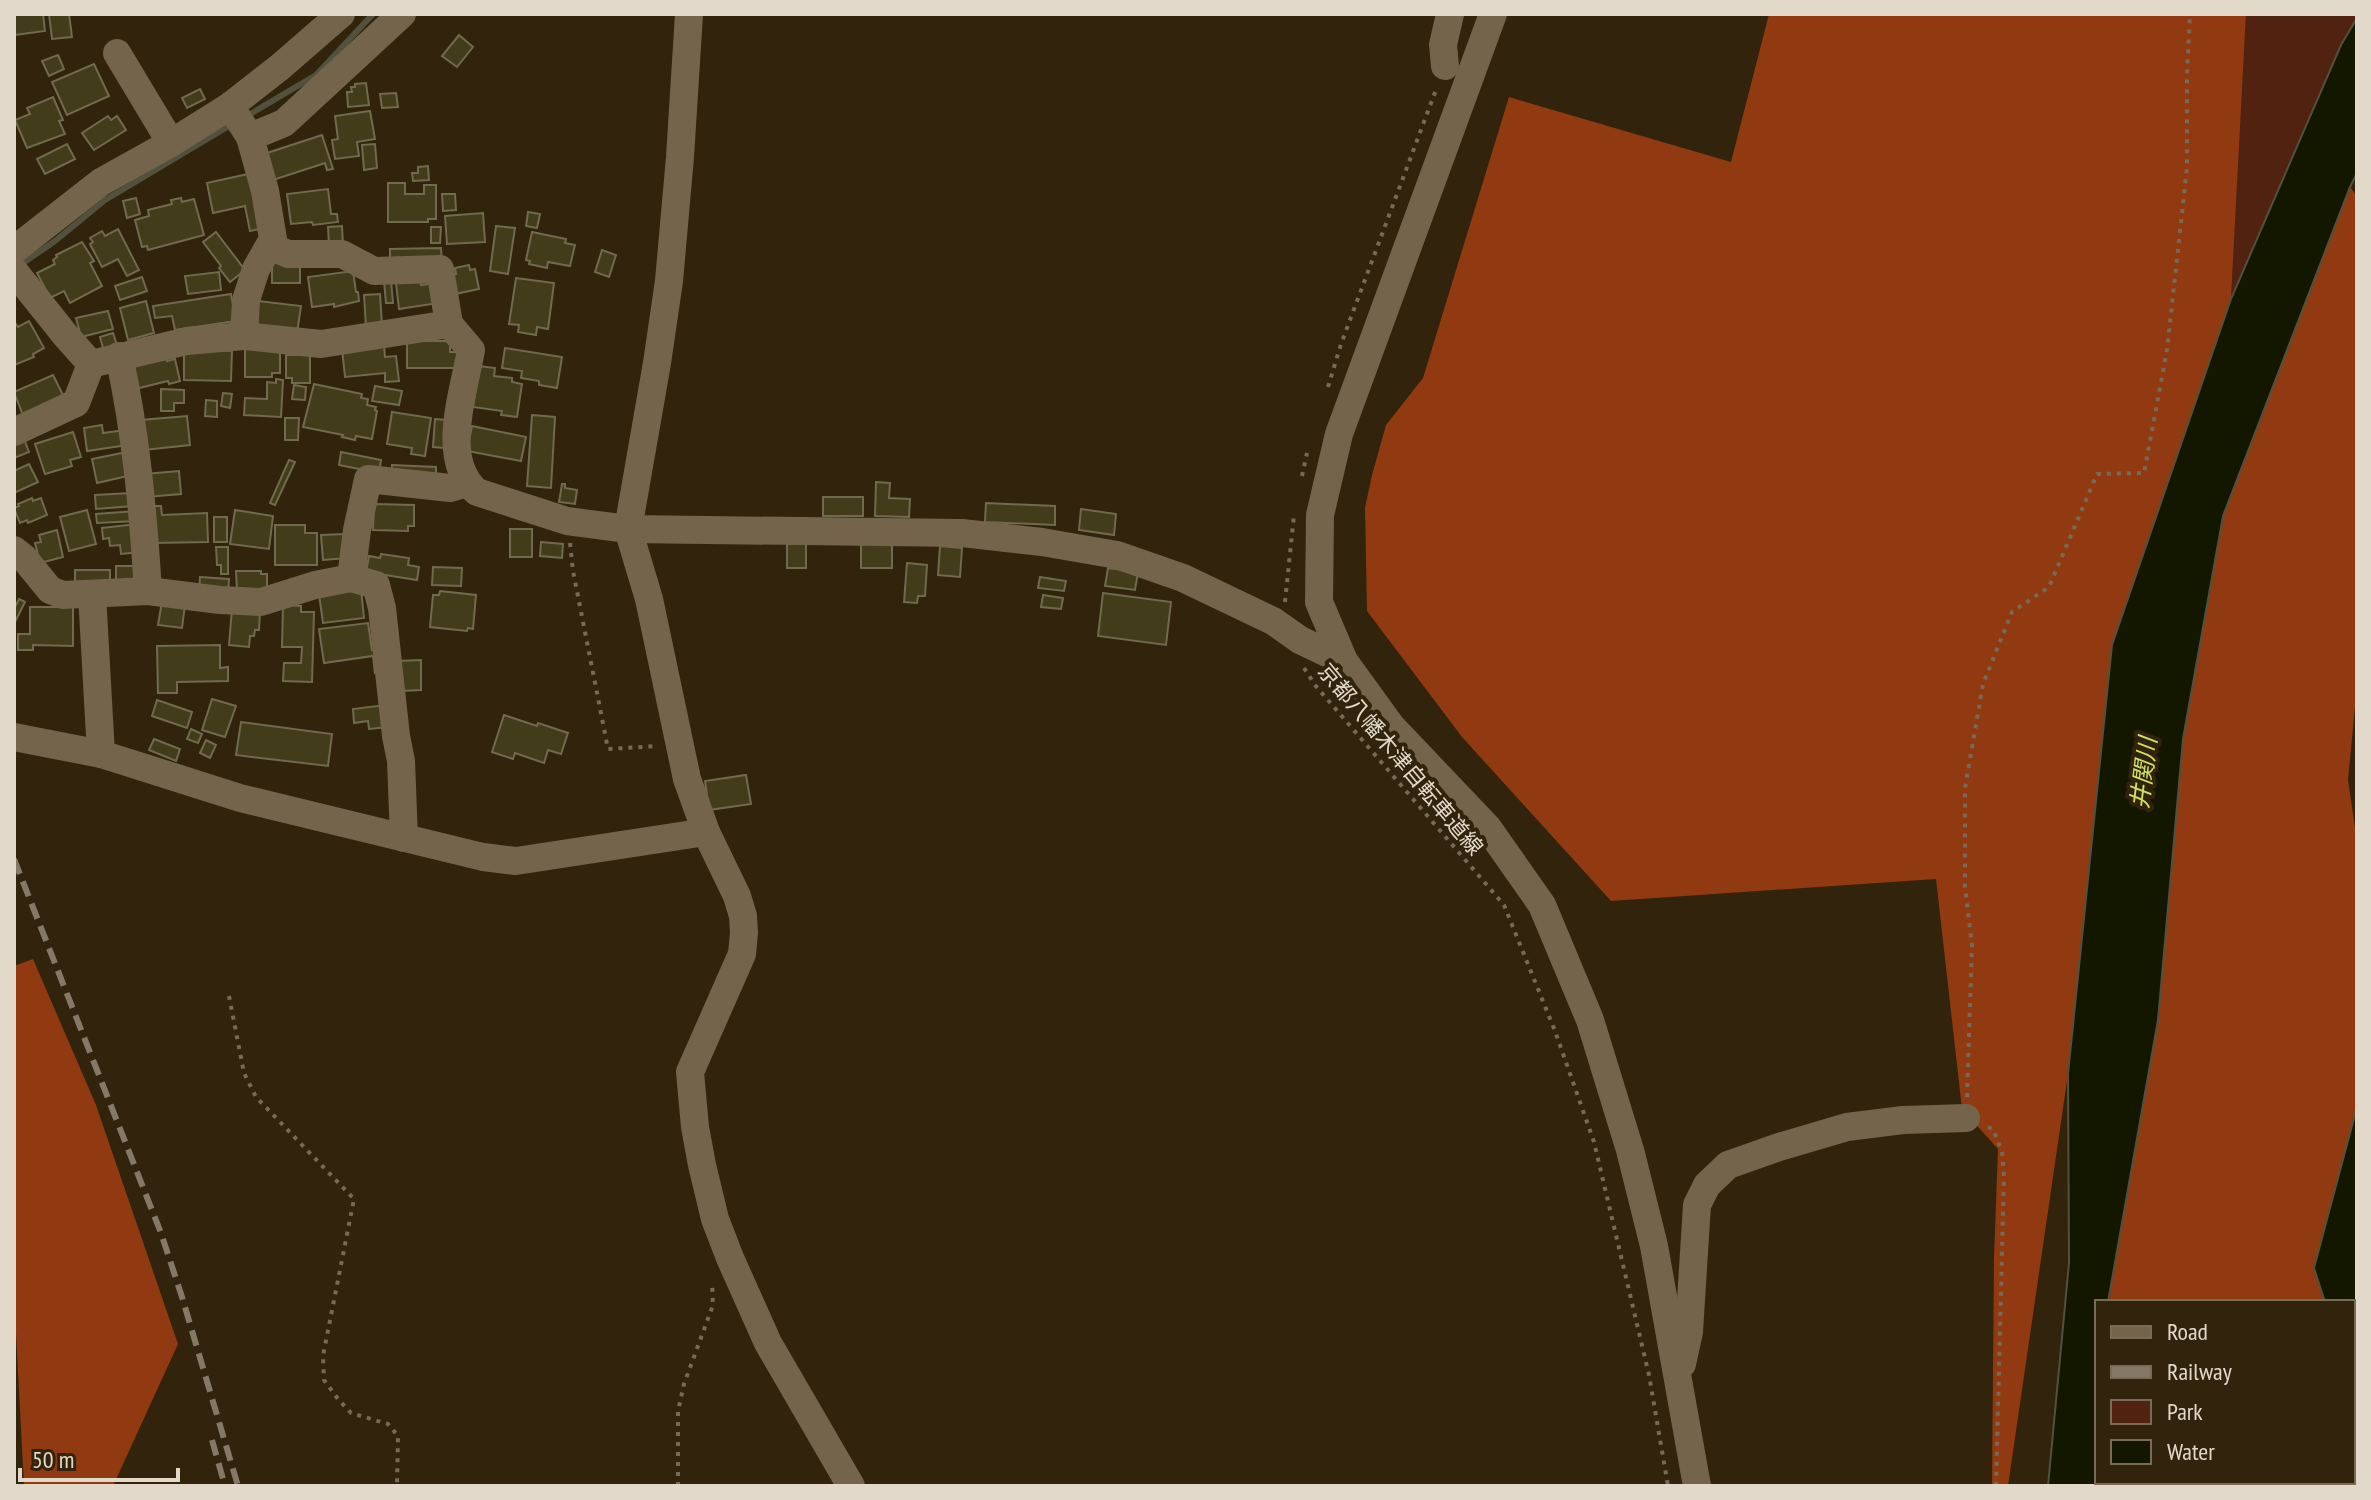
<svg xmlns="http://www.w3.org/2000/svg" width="2371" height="1500" viewBox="0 0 2371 1500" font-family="'PT Sans Narrow','Noto Sans JP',sans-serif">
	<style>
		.green { fill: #50220f }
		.forest { fill: #913a11 }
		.water { fill: #131700; stroke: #51513d; stroke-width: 2 }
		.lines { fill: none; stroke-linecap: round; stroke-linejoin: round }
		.stream { stroke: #51513d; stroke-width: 6 }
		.building { fill: #423c1a; stroke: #706a4f; stroke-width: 2 }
		.path { stroke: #776b57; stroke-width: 4; stroke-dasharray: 4 6; stroke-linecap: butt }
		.minor { stroke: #73644b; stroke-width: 28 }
		.rail { stroke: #847866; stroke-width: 6; stroke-dasharray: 16 8; stroke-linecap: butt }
		.labels { text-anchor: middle; stroke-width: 8; stroke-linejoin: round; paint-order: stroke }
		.street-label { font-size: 22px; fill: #e2d9cb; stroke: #31230c }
		.water-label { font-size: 24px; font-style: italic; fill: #d0e45f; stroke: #31230c }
	</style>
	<rect width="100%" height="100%" fill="#31230c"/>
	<!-- green -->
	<path class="green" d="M2246,14H2357V18L2341,45L2231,299Z"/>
	<!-- forest -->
	<g class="forest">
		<path d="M1769,14H2246L2231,299L2112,645L2068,1074L2008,1486H1992L1994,1257L1998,1149L1962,1109L1936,879L1611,901L1462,737L1367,611L1365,508L1372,475L1386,425L1423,378L1509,97L1731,162Z"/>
		<path d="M2350,187L2357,196V686L2348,780L2357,841V1107L2314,1267L2325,1302H2110L2109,1292L2158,1020L2183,739L2223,516Z"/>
		<path d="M33,959L96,1105L178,1344L113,1486H24L14,1295V966Z"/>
		<path d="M2353,1392L2357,1404V1486H2129V1482H2353Z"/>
	</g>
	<!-- water -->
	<g class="water">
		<path d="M2357,18V173L2350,187L2223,516L2183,739L2158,1020L2108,1302H2097V1453L2095,1486H2048L2069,1263L2068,1074L2112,645L2231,299L2341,45Z"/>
		<path d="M2357,1107V1404L2353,1392V1302H2325L2314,1268Z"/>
	</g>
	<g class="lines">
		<!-- stream -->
		<g class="stream">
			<path d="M247,116L316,75L373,14"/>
			<path d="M20,265L55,241L105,200L234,123"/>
		</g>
	</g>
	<!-- building -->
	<g class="building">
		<path d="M14,14H43L45,31L15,35L14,38Z"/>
		<path d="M49,14H69L72,37L52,39Z"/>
		<path d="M459,35L473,47L457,67L442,56Z"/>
		<path d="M58,55L64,69L49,76L42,61Z"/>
		<path d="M94,64L109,96L67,115L52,82Z"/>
		<path d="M366,83L369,105L348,107L347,92H352L351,87H355V84Z"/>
		<path d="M200,89L205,99L187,108L182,98Z"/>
		<path d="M396,93L398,107L382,108L380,94Z"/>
		<path d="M53,97L63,120L59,121L65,134L27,148L15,120L30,114L27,108Z"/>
		<path d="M370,111L375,139L357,142L359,156L335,159L332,140L338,139L335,116Z"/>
		<path d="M108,116L111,120L117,116L126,130L94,150L82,133Z"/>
		<path d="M322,135L333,169L327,170L325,163L273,180L264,154Z"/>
		<path d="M67,144L75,159L45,174L37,159Z"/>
		<path d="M375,144L377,168L364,170L362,145Z"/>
		<path d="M428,166L429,180L413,181L412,173H418V167Z"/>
		<path d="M248,174L264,228L250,231L245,206L213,213L207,183Z"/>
		<path d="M388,183H405V194H424V185H436V219H428V222H388Z"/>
		<path d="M328,189L331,214H337L338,222L313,225L312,222L291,224L287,194Z"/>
		<path d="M442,194H455L456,210L443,211Z"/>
		<path d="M136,198L140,214L127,218L123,201Z"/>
		<path d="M181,198L182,202L194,199L204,235L148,250L147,246L142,247L135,220L149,216L148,210L172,204L171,200Z"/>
		<path d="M528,212L540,214L537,228L526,226Z"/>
		<path d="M483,213L485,242L447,244L445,216Z"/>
		<path d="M342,226L343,246L329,247L328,227Z"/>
		<path d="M496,226L515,228L508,274L490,271Z"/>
		<path d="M431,227H441L440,243H431Z"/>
		<path d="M118,229L139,270L127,276L118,259L102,267L90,244L93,242L90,238L102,231L105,236Z"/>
		<path d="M216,232L245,270L230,282L219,268L221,266L203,242Z"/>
		<path d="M532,232L566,239L565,243L575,245L570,266L548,262L547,268L529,264L530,261L526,260Z"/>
		<path d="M82,242L94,261L90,263L102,286L70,303L64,291L50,298L37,273L55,264L53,260L57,257L56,255Z"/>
		<path d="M441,248L442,262H390V249Z"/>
		<path d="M602,250L616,255L609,277L595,272Z"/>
		<rect x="272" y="262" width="28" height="21"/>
		<path d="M469,265L470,270L475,269L479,289L455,294L451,275L456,274L455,268Z"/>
		<path d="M353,271L356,292H358L359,301L334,307V304L312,307L308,277Z"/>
		<path d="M219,272L221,290L188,294L185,276Z"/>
		<path d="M142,277L147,291L120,300L115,286Z"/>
		<path d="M516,278L554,283L548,329L537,327L536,335L518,332L519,325L509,324Z"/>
		<path d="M420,279L421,285L435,283L438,303L399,309L396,283Z"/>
		<path d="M391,280L393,303H386L384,281Z"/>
		<path d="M231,294L236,321L175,330L172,316L155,318L153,306Z"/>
		<path d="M380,294L382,325L366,327L364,295Z"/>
		<path d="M146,301L154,333L128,340L120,308Z"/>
		<path d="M258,301L301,306L297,333L254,327Z"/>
		<path d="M108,311L113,329L81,337L76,318Z"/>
		<path d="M14,321L18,327L29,321L44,348L33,354L34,357L14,365Z"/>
		<path d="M113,333L118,348L104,352L100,337Z"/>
		<path d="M407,341H450V352H459V368H407Z"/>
		<path d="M384,345L385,357L396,356L399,381L385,382V373L345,377L342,349Z"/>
		<path d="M245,347H280V373H272V377H245Z"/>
		<path d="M505,348L562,357L557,388L539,385V381L521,378L522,371L502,368Z"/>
		<path d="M184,349L232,351L231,381L184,380Z"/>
		<path d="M166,354L167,361L175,359L180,381L169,384L168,381L135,389L129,362Z"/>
		<path d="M286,355H310V383H292V378H286Z"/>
		<path d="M479,366L495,368L494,376L512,378V382L522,384L517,417L501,415L502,411L473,407Z"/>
		<path d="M53,375L65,399L24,418L14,392Z"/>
		<path d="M276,379L283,380L281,417L244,415L245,398L267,399V382L276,383Z"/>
		<path d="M314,384L362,394L361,398L368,399L367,405L376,407L375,410L377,411L372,439L356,436L355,440L342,437L343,435L303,427Z"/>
		<path d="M294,385L306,387L305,400L292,399Z"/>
		<path d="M375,386L402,391L399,405L372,401Z"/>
		<path d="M161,389L184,390V403H174V411H161Z"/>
		<path d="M223,393L232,394L230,408L221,406Z"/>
		<path d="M206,400L217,401V417L205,416Z"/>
		<path d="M392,412L431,418L425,456L411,454L412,448L387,444Z"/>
		<path d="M532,415L555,417L551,488L527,486Z"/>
		<path d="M187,416L190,445L144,450L141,420Z"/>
		<path d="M285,418H299L298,440H285Z"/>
		<path d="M435,419L446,420L444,448L433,447Z"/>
		<path d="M102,425L103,433L125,430L128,445L87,451L84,428Z"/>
		<path d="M472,426L526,437L521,461L467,451Z"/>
		<path d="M73,432L81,457L70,460L72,466L45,474L35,444Z"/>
		<path d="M24,439L29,452L14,458V444Z"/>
		<path d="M127,452L132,475L97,483L92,459Z"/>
		<path d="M341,452L381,460L379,473L339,465Z"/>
		<path d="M289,460L295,462L275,505L270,503Z"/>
		<path d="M29,464L38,482L14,493V471Z"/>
		<path d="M392,465L436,467V478L391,476Z"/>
		<path d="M179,471L181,494L147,497L145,474Z"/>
		<path d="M876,482L890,483L889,498L910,499L909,517L875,516Z"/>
		<path d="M562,484H565V488L577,490L575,504L559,502Z"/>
		<path d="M131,493L133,506L96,509L95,495Z"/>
		<rect x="823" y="497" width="40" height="19"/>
		<path d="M32,498L33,501L41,498L47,515L28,523L27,520L20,523L14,508L19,506L18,504Z"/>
		<path d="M986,503L1055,506V525L985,522Z"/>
		<path d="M374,504L414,505V526H408V531L373,530Z"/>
		<path d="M152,506H161L162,515L207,513L208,542L153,543Z"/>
		<path d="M1081,509L1116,514L1114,535L1079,530Z"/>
		<path d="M87,510L96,544L69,551L60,517Z"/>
		<path d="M235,510L273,516L269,549L230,544Z"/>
		<path d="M136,511L137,521L97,523L96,514Z"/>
		<rect x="214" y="517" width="13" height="25"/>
		<path d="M137,524L140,552L121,554L120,545L110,546L109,538L103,539L102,528Z"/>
		<path d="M275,525H305V533H317V565H275Z"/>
		<rect x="510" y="529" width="22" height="28"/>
		<path d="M57,530L63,557L40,563L35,543L41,542L39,535Z"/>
		<path d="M345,534L347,558L323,560L321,535Z"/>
		<rect x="861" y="541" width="31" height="27"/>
		<path d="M541,542L563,544L562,558L540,556Z"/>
		<rect x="787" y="544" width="19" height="24"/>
		<path d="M940,546L962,548L960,577L938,575Z"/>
		<path d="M216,547H228V574H221V565H217Z"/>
		<path d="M381,554L409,558L408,565L419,567L417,580L366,572L369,556L380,558Z"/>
		<path d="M907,563L927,565L925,596H918L917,603L904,602Z"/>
		<rect x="116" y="566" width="24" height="15"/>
		<path d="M433,567L462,568L461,586L432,585Z"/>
		<path d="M1108,568L1138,572L1135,590L1105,586Z"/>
		<rect x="75" y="570" width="35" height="12"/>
		<path d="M236,571H261V574H267V591L237,592Z"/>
		<path d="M200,577L229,579L228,593L199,591Z"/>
		<path d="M1040,577L1066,581L1064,591L1038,588Z"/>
		<path d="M361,589L364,618L323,623L319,594Z"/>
		<path d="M440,591L476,595L473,629L468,628L467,631L430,627L433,595H439Z"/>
		<path d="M1103,593L1171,602L1166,645L1098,636Z"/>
		<path d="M1043,595L1063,598L1061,609L1041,607Z"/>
		<path d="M19,599L25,602L14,624V609Z"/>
		<path d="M162,601L185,605L182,628L158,625Z"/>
		<path d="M283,605L301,606V612H314L312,682L283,681L284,663H301L302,647H282Z"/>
		<path d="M30,607H73V646L33,645V650H18V634H30Z"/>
		<path d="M232,609L260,611L259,630H255L254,636H250L249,647L229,645Z"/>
		<path d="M368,623L372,650L378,649L375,674L373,656L324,663L319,629Z"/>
		<path d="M220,645V668L228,667V681L177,682V693H158L157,646Z"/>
		<path d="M421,660V690L401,691L398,661Z"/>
		<path d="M212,699L236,706L225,737L202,730Z"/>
		<path d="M157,700L192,712L187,728L152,716Z"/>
		<path d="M385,705L388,727L369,729L368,721L354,723L353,709Z"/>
		<path d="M504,715L537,726L538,723L568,733L561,754L548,750L544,763L515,753L513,759L492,752Z"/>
		<path d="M241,722L332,734L328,766L236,755Z"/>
		<path d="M191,729L202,734L198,743L187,739Z"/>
		<path d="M154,739L180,749L176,761L149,750Z"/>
		<path d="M206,740L216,745L210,758L200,753Z"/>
		<path d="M746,775L751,804L709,810L705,781Z"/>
	</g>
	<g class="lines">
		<!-- path -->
		<g class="path">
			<path d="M1328,387L1341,344L1437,87"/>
			<path d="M1302,476L1307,453"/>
			<path d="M570,543L573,571L608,749L658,746"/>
			<path d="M1285,602L1294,515"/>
			<path d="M1304,668L1315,685L1504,905L1555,1031L1594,1142L1649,1375L1668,1486"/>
			<path d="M229,996L244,1073L256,1097L354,1199L323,1356L324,1380L338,1399L351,1413L388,1424L398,1436L397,1486"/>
			<path d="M1967,1097L1972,945L1965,887V788L1983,684L2012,612L2049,587L2097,474L2144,473L2167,350L2187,168V75L2190,14"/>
			<path d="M1988,1127L1993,1129L2002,1152L2004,1176L1996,1486"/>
			<path d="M678,1486V1411L684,1384L713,1305L712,1282"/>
		</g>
		<!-- minor -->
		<g class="minor">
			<path d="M689,14L680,157L669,281L657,363L628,529L649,599L687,779L706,832L737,896L743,916L744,933L742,954L690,1072L695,1127L702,1165L715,1219L730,1258L768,1343L851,1486"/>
			<path d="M117,53L171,143"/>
			<path d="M1445,66L1443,45L1450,14"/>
			<path d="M230,106L250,137L265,191L273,239L256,269L246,300L244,336"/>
			<path d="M250,137L284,123L402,14"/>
			<path d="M270,246L288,254H342L374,271L440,269L449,324"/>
			<path d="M14,250L101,182L171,143L230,106L280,67L341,14"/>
			<path d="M14,271L66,336L91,364L187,341L244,336L321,344L449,324L471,350C464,392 439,460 477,492L567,521L628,529L962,533L1042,542L1117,555L1183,578L1273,621L1300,640L1344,661L1391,726L1488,828L1542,905L1590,1020L1630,1150L1654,1246L1697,1486"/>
			<path d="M119,356C136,433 143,511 148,591"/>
			<path d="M14,432L76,403L91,364"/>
			<path d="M14,550L24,558L50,590L63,595L148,591L220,600L261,602L315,585L351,578L357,530L368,479L450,488L467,483"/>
			<path d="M351,578L376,585L382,608L396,736L401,761L404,838"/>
			<path d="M92,594L101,754L240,798L483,857L516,861L706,832"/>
			<path d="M1344,661L1319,602L1320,515L1339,434L1493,14"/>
			<path d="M14,737L101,754"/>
			<path d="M1682,1364L1689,1332L1697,1205L1707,1185L1728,1165L1779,1147L1847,1127L1903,1120L1966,1118"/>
		</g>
		<!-- rail -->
		<g class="rail">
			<path d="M14,859L161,1233L182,1297L238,1486"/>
			<path d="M212,1440L225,1486"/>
		</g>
	</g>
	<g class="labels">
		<!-- street labels -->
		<g class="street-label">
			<text transform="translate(1401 759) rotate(50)" y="8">京都八幡木津自転車道線</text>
		</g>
		<!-- water labels -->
		<g class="water-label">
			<text transform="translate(2144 773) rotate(-83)" y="8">井関川</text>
		</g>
	</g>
	<!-- border -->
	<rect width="2371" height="1500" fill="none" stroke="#e2d9cb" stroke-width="32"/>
	<!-- legend -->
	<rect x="2095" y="1300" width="260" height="184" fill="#31230c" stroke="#786c58" stroke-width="2"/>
	<rect x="2111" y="1326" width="40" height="12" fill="#73644b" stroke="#786c58" stroke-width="2"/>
	<text x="2167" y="1340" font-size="24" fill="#e2d9cb">Road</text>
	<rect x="2111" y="1366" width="40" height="12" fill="#847866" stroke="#786c58" stroke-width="2"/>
	<text x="2167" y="1380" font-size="24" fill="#e2d9cb">Railway</text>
	<rect x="2111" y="1400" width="40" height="24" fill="#50220f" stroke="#786c58" stroke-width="2"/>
	<text x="2167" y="1420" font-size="24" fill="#e2d9cb">Park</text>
	<rect x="2111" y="1440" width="40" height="24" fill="#131700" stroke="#786c58" stroke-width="2"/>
	<text x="2167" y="1460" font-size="24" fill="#e2d9cb">Water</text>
	<!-- scale -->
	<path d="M20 1468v12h158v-12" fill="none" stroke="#e2d9cb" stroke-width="4"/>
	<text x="32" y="1468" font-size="24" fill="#e2d9cb" stroke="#31230c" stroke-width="6" paint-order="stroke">50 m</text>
</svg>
